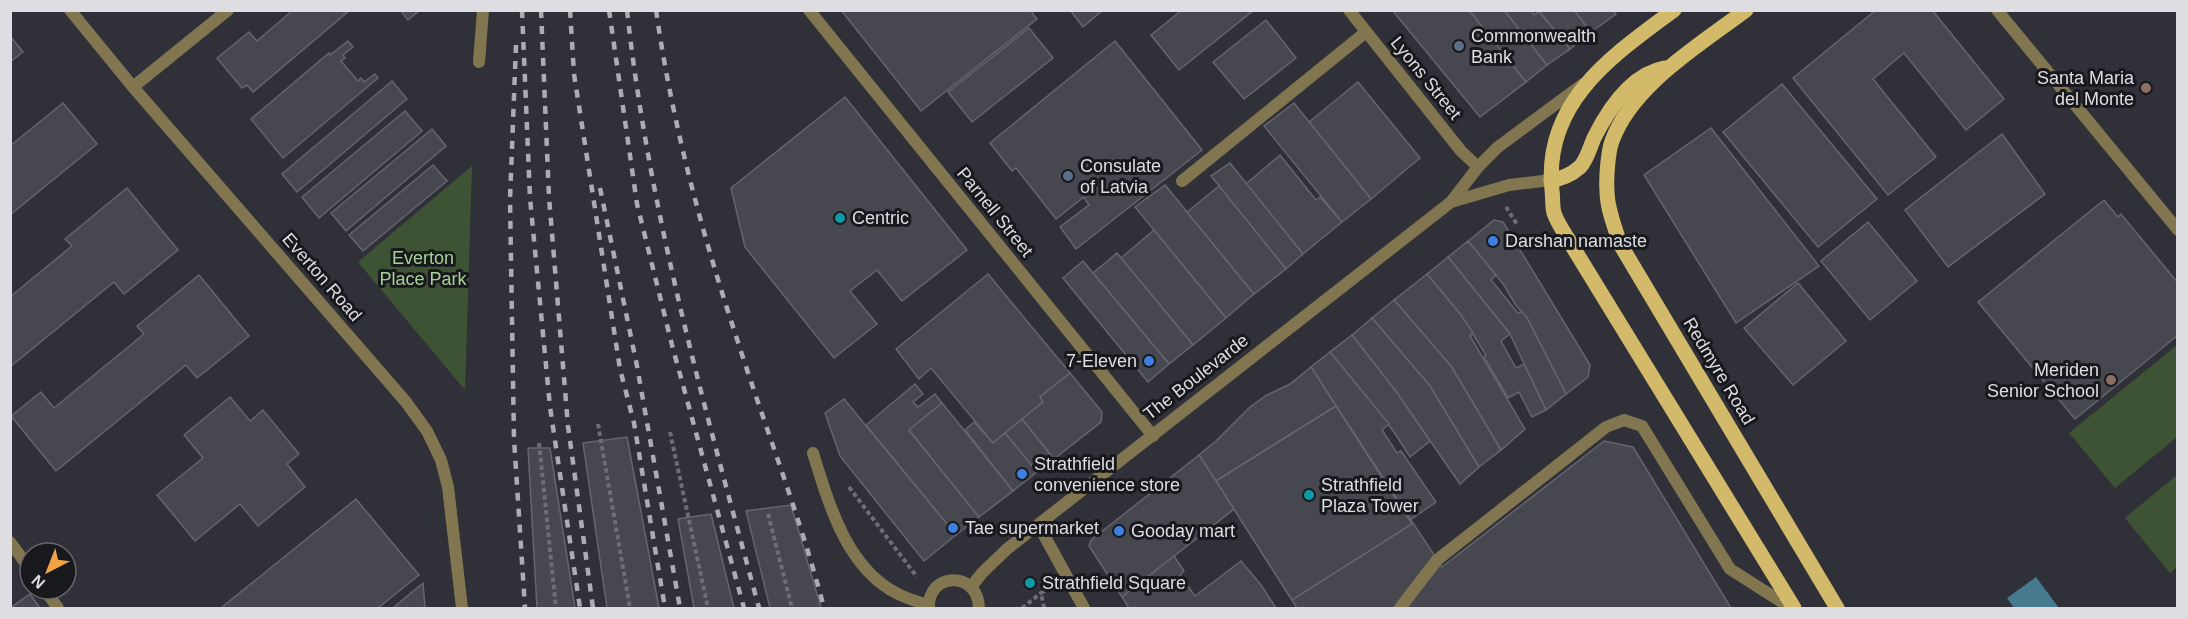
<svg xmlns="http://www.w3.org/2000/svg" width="2188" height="619" viewBox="0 0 2188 619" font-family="Arial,sans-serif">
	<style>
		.green { fill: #3e5334 }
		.water { fill: #477a8e }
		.building { fill: #474750; stroke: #65656e; stroke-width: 1.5 }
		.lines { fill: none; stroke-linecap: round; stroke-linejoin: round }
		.path { stroke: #6d6d74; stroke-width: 4; stroke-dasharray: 4.5 3; stroke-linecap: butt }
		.service { stroke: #827651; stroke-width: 12 }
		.minor { stroke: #827651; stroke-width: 12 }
		.primary { stroke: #d3ba6a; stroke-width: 15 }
		.rail { stroke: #acacb1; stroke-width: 4.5; stroke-dasharray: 8 8; stroke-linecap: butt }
		.service-dot { fill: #5c6f8a; stroke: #18191c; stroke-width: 2 }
		.education-dot { fill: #8d6e63; stroke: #18191c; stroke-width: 2 }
		.culture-dot { fill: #0f9aa8; stroke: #18191c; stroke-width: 2 }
		.shop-dot { fill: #3f7fe0; stroke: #18191c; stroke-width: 2 }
		.labels { text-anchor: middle; stroke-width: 6; stroke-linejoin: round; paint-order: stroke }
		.poi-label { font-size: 18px; fill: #dddde2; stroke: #18191c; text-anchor: start }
		.street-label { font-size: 18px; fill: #dddde2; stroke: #18191c }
		.park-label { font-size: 18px; fill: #a6d195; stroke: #18191c }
	</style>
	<rect width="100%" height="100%" fill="#303038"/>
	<!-- green -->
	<g class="green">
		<path d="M472,166L465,390L358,262Z"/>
		<path d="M2177,345V437L2115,488L2069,433Z"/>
		<path d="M2177,475V567L2170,573L2125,518Z"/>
	</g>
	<!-- water -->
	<path class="water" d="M2036,577L2059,608H2014L2007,598Z"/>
	<!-- building -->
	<g class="building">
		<path d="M293,10H350L253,92L247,85L242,88L217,58L249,32L257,41Z"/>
		<path d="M400,10H420L408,20Z"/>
		<path d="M841,10H1030L1037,19L921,111Z"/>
		<path d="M1070,10H1103L1083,27Z"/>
		<path d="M1182,10H1254L1179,70L1151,35Z"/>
		<path d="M1392,10H1469L1526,82L1480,117Z"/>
		<path d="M1469,10H1504L1547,65L1526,82Z"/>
		<path d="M1504,10H1531L1534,15L1539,11L1570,49L1547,65Z"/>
		<path d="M1574,10L1591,32L1570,49L1538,10Z"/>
		<path d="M1574,10H1613L1616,14L1591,32Z"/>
		<path d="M1876,10H1932L2004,99L1966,130L1904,53L1873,79L1936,157L1888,195L1793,78Z"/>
		<path d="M1266,20L1296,58L1244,99L1213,62Z"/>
		<path d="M1029,28L1053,58L972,122L948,92Z"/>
		<path d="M10,36L23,52L10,62Z"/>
		<path d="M348,41L353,47L343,55L345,58L341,61L358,81L361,78L364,82L375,74L378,78L283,158L251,119L329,53L330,55Z"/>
		<path d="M1115,41L1202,150L1076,249L1060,227L1089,205L1084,197L1056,219L1016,168L1012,171L990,143Z"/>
		<path d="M392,81L407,99L297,192L282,174Z"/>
		<path d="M1358,82L1420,158L1371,199L1309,122Z"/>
		<path d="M1782,84L1877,199L1818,247L1723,132Z"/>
		<path d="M845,97L967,250L902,301L877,270L850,291L877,324L834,358L745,247L731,188Z"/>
		<path d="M63,103L97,144L10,215V146Z"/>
		<path d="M1294,103L1371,199L1342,222L1264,126Z"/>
		<path d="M405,111L422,131L319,218L302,197Z"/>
		<path d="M1711,128L1819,266L1736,323L1644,175Z"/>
		<path d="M432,129L446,146L346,231L331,213Z"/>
		<path d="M2002,134L2045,194L1948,267L1905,210Z"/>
		<path d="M1280,155L1316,200L1320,197L1342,222L1303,254L1246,184Z"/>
		<path d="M1230,163L1303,254L1286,269L1211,176Z"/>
		<path d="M433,165L447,181L363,251L349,235Z"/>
		<path d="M1165,185L1254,294L1226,318L1135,207Z"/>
		<path d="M1219,186L1286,269L1254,294L1187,212Z"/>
		<path d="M127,188L178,250L124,294L114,282L10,367V297L72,246L65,239Z"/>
		<path d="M2104,200L2118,217L2121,214L2178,283V335L2075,419L1978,302Z"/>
		<path d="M1494,220L1503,222L1590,365L1588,377L1566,394L1527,318L1515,304L1504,285L1468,241Z"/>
		<path d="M1868,222L1917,281L1870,320L1821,261Z"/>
		<path d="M1154,230L1226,318L1193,345L1121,258Z"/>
		<path d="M1468,241L1496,275L1491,280L1518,313L1522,312L1527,318L1566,394L1546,410L1510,334L1448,257Z"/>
		<path d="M1117,253L1193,345L1169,364L1093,273Z"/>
		<path d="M1448,257L1510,334L1501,341L1516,368L1524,364L1546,410L1532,417L1519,392L1508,398L1484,357L1486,355L1461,315L1427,274Z"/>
		<path d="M1083,261L1169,364L1148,382L1063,278Z"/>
		<path d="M988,274L1070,373L1040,397L1043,402L993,443L931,368L919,379L896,349Z"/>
		<path d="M1427,274L1461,315L1473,333L1470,336L1525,429L1501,450L1451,366L1394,300Z"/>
		<path d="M199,275L249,336L197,378L186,365L56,471L11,416L41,392L54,408L144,334L137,326Z"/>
		<path d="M1798,283L1846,341L1793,385L1744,328Z"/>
		<path d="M1394,300L1451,366L1501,450L1479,467L1430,386L1372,318Z"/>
		<path d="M1372,318L1430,386L1479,467L1460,484L1395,390L1352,335Z"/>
		<path d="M1352,335L1395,390L1430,441L1410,457L1394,432L1330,352Z"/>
		<path d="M1330,352L1389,424L1382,430L1397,453L1401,451L1436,502L1410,520L1311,367Z"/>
		<path d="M1311,367L1336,406L1216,481L1199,455L1216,441L1250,407L1267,395L1290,384Z"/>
		<path d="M1070,373L1102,412L1101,422L1054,459L1022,419L1043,402L1040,397Z"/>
		<path d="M915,384L923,394L913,402L918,407L935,394L942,403L909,430L979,517L956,535L866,425Z"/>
		<path d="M230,397L250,421L263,410L299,454L287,464L305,487L258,526L240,504L195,541L157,495L203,458L184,435Z"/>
		<path d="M844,399L956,535L924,561L840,456L825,413Z"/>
		<path d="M942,403L1013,491L979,517L909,430Z"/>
		<path d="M1336,406L1442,567L1604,441L1633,447L1731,608H1297L1216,481Z"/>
		<path d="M1336,406L1412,524L1292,600L1216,481Z"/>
		<path d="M1022,419L1054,459L1037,472L1005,433Z"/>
		<path d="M974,422L993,443L1005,433L1037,472L1013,491L965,430Z"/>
		<path d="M627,437L659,608H607L583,443Z"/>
		<path d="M528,448H550L575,608H537Z"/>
		<path d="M1199,455L1234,509L1122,597L1089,546L1091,540Z"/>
		<path d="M356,499L419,575L378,608H221Z"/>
		<path d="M791,505L821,608H770L746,511Z"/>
		<path d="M711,514L734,608H694L678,519Z"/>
		<path d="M1174,556L1184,571L1180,575L1195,596L1241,561L1261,585L1276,608H1129L1122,597Z"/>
		<path d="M423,583L425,608H393Z"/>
		<path d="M30,594L40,608H10Z"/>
	</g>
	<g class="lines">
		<!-- path -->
		<g class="path">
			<path d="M1506,207L1518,226"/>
			<path d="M598,424L630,608"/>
			<path d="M670,432L708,608"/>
			<path d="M539,443L556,608"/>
			<path d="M849,487L917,577"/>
			<path d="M768,514L792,608"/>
			<path d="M1022,608L1041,593"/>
			<path d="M1044,608L1041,593L1049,588"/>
		</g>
		<!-- service -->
		<g class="service">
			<path d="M479,62L483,10"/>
			<path d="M133,87L228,10"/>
			<path d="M1182,181L1366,32"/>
			<path d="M813,453C829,504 846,568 898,594C908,599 918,602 929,605"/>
			<path d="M1039,526L1084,608"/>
			<path d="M10,542L30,569"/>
			<path d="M44,589L58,608"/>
			<path d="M1400,608L1437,560L1606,427L1624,420L1642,426L1730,569L1791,608"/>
		</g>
		<!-- minor -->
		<g class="minor">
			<path d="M70,10L133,87L406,402L427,431L441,460L448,487L462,608"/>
			<path d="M809,10L1153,436"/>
			<path d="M1349,10L1461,151L1478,167"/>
			<path d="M1997,10L2178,230"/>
			<path d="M1451,202L1509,185L1551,180"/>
			<path d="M971,587L982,573L1007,549L1451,202L1478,167L1498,147L1583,84"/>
			<path d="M929,608C927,572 978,570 979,608"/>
		</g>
		<!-- primary -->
		<g class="primary">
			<path d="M1674,10C1612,56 1543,102 1552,190C1553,197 1552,206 1554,213C1558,225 1568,238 1574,249L1794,608"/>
			<path d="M1746,10C1701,44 1632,85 1612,141C1608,152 1606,178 1607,191C1607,209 1615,227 1620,244L1837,608"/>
			<path d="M1551,180C1561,179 1572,174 1580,167C1587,160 1590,147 1594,138C1608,110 1632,74 1665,68"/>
		</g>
		<!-- rail -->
		<g class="rail">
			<path d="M522,10L530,198L550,407L580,608"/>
			<path d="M541,10L549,197L568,426L593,608"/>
			<path d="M570,10L574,74L620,369L634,423L665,608"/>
			<path d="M609,10L637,204L672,345L744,608"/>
			<path d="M627,10C649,214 706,412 759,608"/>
			<path d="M656,10C672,122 701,230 736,336C765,427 800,516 824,608"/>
			<path d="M516,45L510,199L514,439L525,608"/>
			<path d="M600,188L637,366L680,608"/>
		</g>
	</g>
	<!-- markers -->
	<g class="service-dot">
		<circle cx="1459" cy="46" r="6"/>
		<circle cx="1068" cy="176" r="6"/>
	</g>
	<g class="education-dot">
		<circle cx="2146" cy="88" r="6"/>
		<circle cx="2111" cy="380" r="6"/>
	</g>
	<g class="culture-dot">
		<circle cx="840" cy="218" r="6"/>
		<circle cx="1309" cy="495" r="6"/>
		<circle cx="1030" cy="583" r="6"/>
	</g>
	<g class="shop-dot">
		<circle cx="1493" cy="241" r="6"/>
		<circle cx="1149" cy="361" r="6"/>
		<circle cx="1022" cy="474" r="6"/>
		<circle cx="953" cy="528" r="6"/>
		<circle cx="1119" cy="531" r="6"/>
	</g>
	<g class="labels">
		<!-- poi labels -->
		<g class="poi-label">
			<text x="1471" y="42">Commonwealth<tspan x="1471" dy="21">Bank</tspan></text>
			<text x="2134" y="84" text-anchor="end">Santa Maria<tspan x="2134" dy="21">del Monte</tspan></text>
			<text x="1080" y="172">Consulate<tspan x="1080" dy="21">of Latvia</tspan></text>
			<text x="852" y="224">Centric</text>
			<text x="1505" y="247">Darshan namaste</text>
			<text x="1137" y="367" text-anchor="end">7-Eleven</text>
			<text x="2099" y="376" text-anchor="end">Meriden<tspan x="2099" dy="21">Senior School</tspan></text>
			<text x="1034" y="470">Strathfield<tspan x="1034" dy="21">convenience store</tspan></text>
			<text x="1321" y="491">Strathfield<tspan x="1321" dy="21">Plaza Tower</tspan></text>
			<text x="965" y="534">Tae supermarket</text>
			<text x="1131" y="537">Gooday mart</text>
			<text x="1042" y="589">Strathfield Square</text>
		</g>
		<!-- street labels -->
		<g class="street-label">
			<text transform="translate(1426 78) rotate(51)" y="6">Lyons Street</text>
			<text transform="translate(995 212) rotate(51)" y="6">Parnell Street</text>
			<text transform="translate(322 277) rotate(49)" y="6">Everton Road</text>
			<text transform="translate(1719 371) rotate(59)" y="6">Redmyre Road</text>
			<text transform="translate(1196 377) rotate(-38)" y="6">The Boulevarde</text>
		</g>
		<!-- park labels -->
		<g class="park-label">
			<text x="423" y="264">Everton<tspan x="423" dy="21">Place Park</tspan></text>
		</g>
	</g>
	<!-- border -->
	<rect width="2188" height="619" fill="none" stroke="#dddde2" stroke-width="24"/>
	<!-- north arrow -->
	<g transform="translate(48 571) rotate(222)"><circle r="28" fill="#18191c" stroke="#67676b" stroke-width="1.5"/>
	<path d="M0-4.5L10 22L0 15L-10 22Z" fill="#f4a344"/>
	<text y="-9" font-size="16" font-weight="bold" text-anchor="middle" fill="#dddde2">N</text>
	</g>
</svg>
